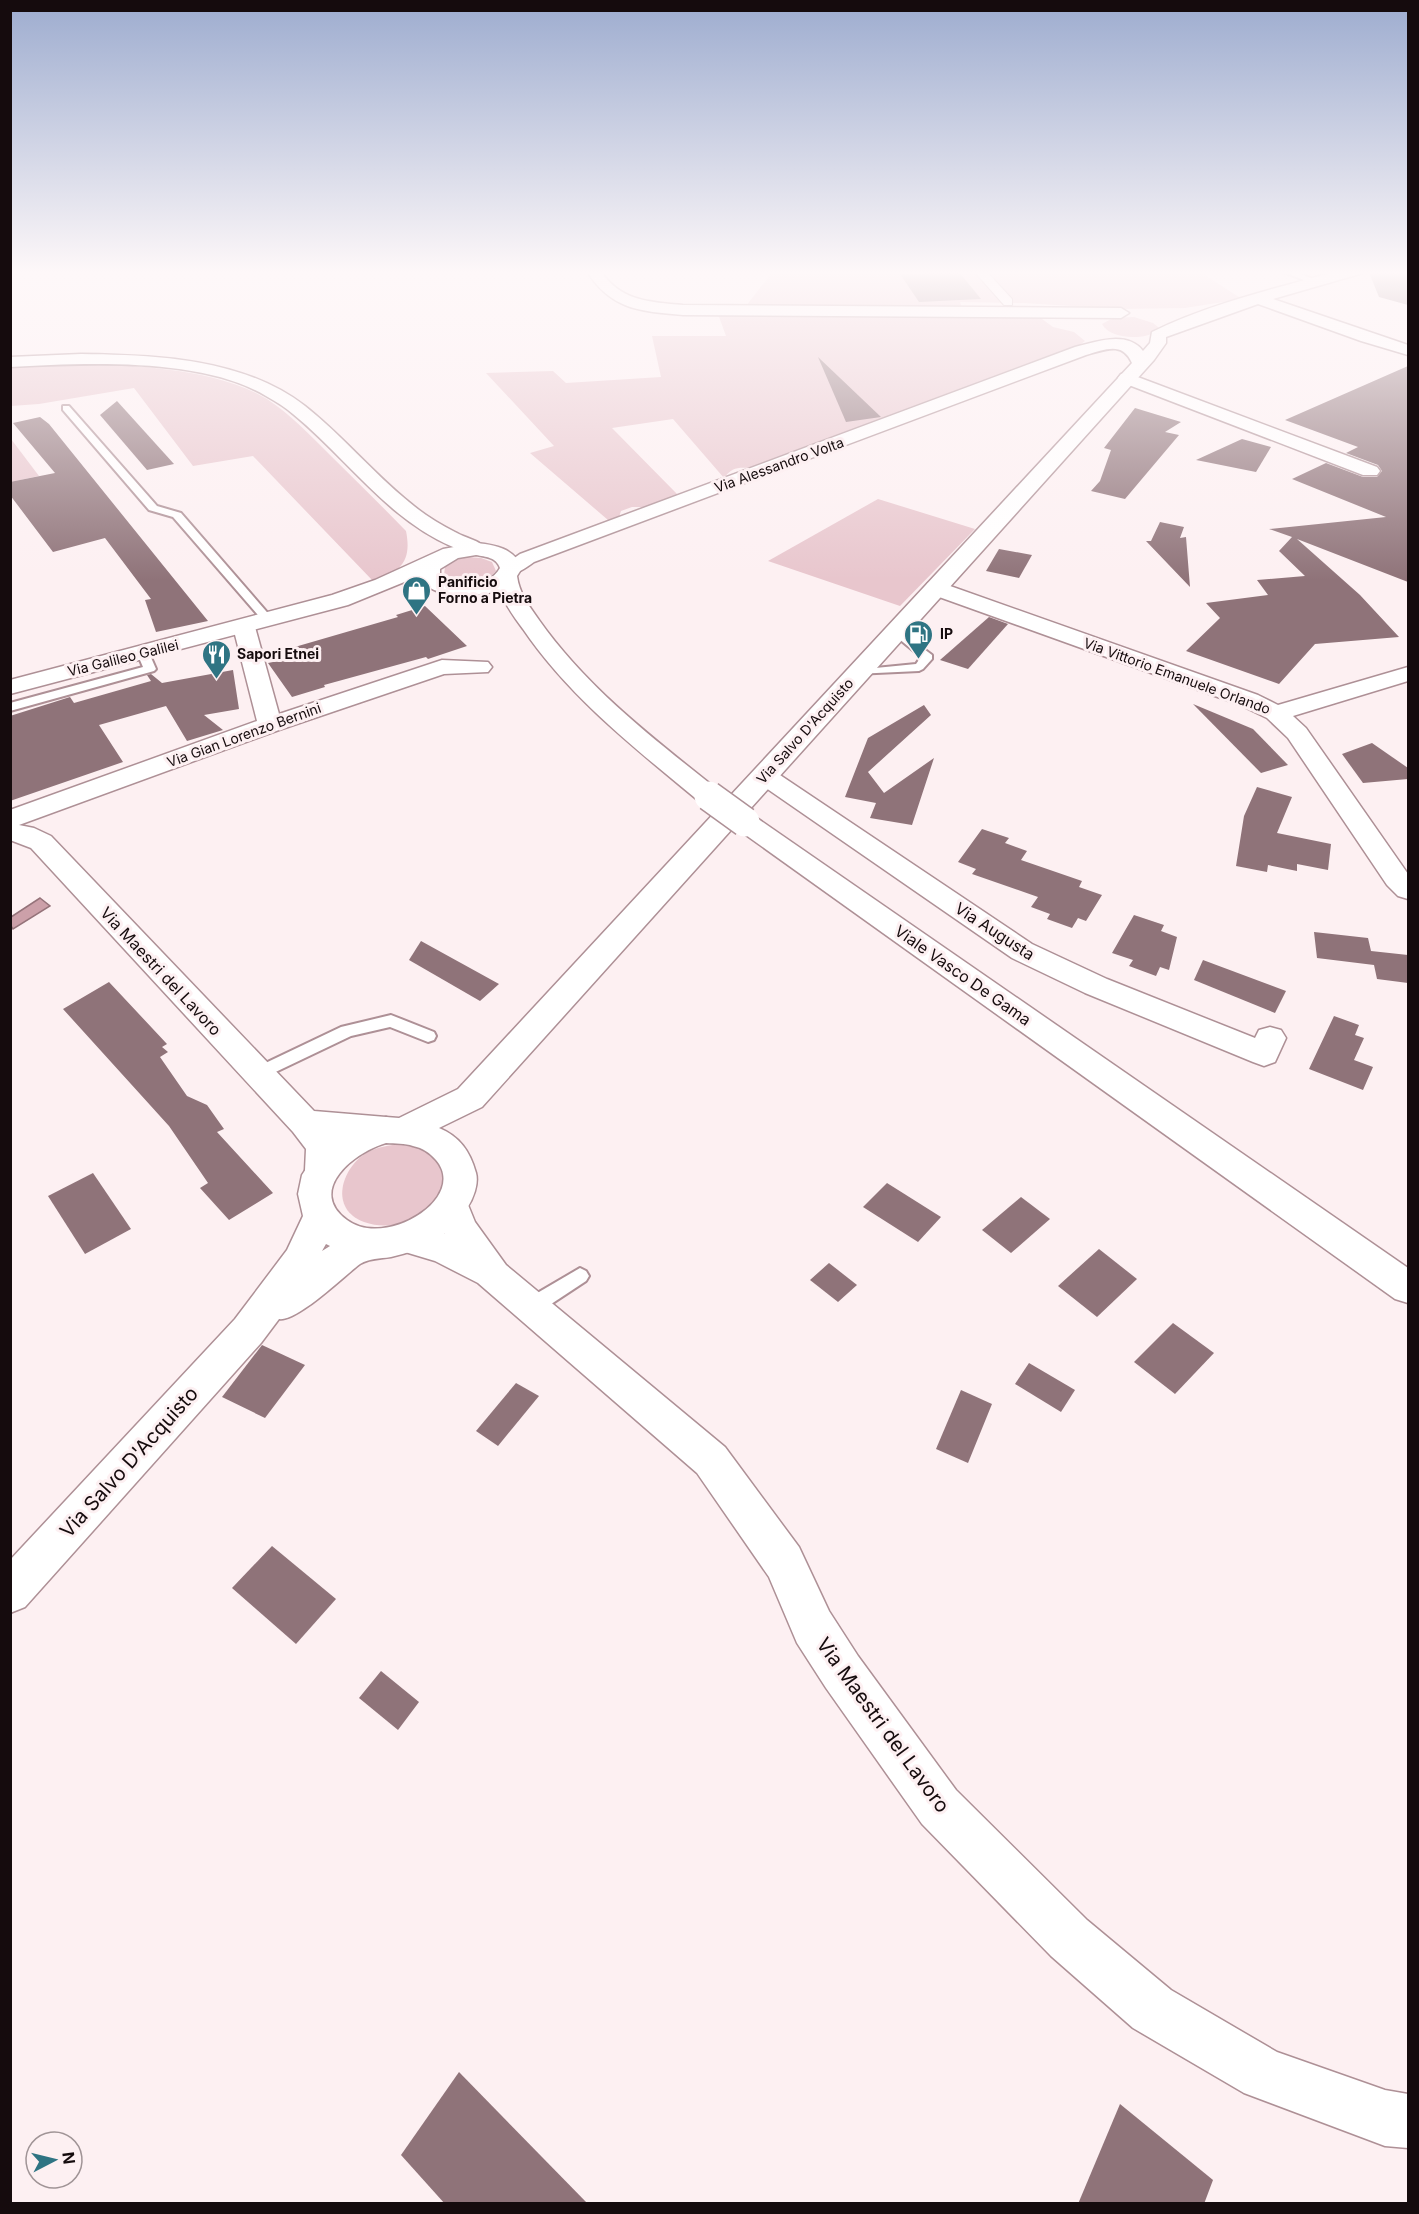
<svg xmlns="http://www.w3.org/2000/svg" width="1419" height="2214" viewBox="0 0 1419 2214" font-family="Inter,sans-serif">
	<style>
		.green { fill: #e8c6cd }
		.water { fill: #cca0a9; stroke: #95737a; stroke-width: 1.5 }
		.building { fill: #8f7379 }
		.lines { fill: none; stroke-linecap: round; stroke-linejoin: round }
		.service-casing { stroke: #ae9096; stroke-width: 4 }
		.pedestrian-casing { stroke: #ae9096; stroke-width: 2 }
		.minor-casing { stroke: #ae9096; stroke-width: 3 }
		.tertiary-casing { stroke: #ae9096; stroke-width: 3 }
		.secondary-casing { stroke: #ae9096; stroke-width: 3 }
		.service { fill: #fff; fill-rule: evenodd }
		.pedestrian { fill: #fff; fill-rule: evenodd }
		.minor { fill: #fff; fill-rule: evenodd }
		.tertiary { fill: #fff; fill-rule: evenodd }
		.secondary { fill: #fff; fill-rule: evenodd }
		.secondary-bridge-casing { stroke: #ae9096; stroke-width: 32; stroke-linecap: butt }
		.secondary-bridge { stroke: #fff; stroke-width: 29 }
		.labels { text-anchor: middle; stroke-width: 6; stroke-linejoin: round; paint-order: stroke }
		.far-street-label { font-size: 14px; fill: #150b0d; stroke: #fdf0f2 }
		.far-poi-label { font-size: 14px; font-weight: bold; fill: #150b0d; stroke: #fdf0f2; text-anchor: start }
		.street-label { font-size: 16px; fill: #150b0d; stroke: #fdf0f2 }
		.near-street-label { font-size: 20px; fill: #150b0d; stroke: #fdf0f2 }
	</style>
	<rect width="100%" height="100%" fill="#fdf0f2"/>
	<!-- green -->
	<g class="green">
		<path d="M774,270H1197L1242,299L1185,308L1119,309L1024,303L960,302L962,308L746,306Z"/>
		<path d="M718,314L1038,316L1053,327L1074,332L1085,341L1077,347L749,468C738,467 731,468 724,478L673,419L612,428L678,495L646,507H632L621,511L619,517L608,520L530,453L554,446L486,373L553,371L566,383L661,377L652,336H726Z"/>
		<path d="M1134,317L1153,323L1158,327V331C1144,340 1111,340 1102,324L1113,318Z"/>
		<path d="M72,363C129,365 217,368 267,399C290,414 310,435 329,454C355,480 381,505 406,531C412,561 401,572 373,581L253,456L193,466L134,388L39,404L11,406V366Z"/>
		<path d="M11,439L39,476L11,482Z"/>
		<path d="M878,499L975,529L900,606L768,561Z"/>
		<path d="M468,557L481,558L492,562L496,571C484,586 458,588 444,576L445,566L455,560Z"/>
		<path d="M402,1144C487,1156 426,1244 364,1222C329,1209 341,1169 366,1153C377,1147 389,1145 402,1144Z"/>
	</g>
	<!-- water -->
	<path class="water" d="M40,898L50,906L13,929L11,926V917Z"/>
	<!-- building -->
	<g class="building">
		<path d="M1368,270H1408V305L1379,297Z"/>
		<path d="M959,272L981,299L919,302L900,274Z"/>
		<path d="M818,357L881,417L846,422Z"/>
		<path d="M1408,366V582L1297,539L1360,595L1399,637L1315,644L1279,684L1186,651L1220,618L1206,603L1268,595L1257,580L1305,576L1279,551L1292,537L1269,529L1386,517L1292,479L1326,463L1363,477H1377L1382,471L1378,465L1346,453L1358,447L1285,420Z"/>
		<path d="M117,401L174,464L147,470L100,415Z"/>
		<path d="M1135,408L1181,422L1165,432L1179,435L1125,499L1091,491L1100,481L1111,450L1104,448Z"/>
		<path d="M40,417L49,424L208,621L156,632L145,600L151,599L105,538L53,552L10,495V482L55,473L13,423Z"/>
		<path d="M1242,439L1271,447L1256,472L1196,460Z"/>
		<path d="M1160,522L1184,527L1180,538L1186,537L1190,587L1146,541H1151Z"/>
		<path d="M999,549L1032,555L1019,578L986,571Z"/>
		<path d="M425,606L467,646L428,659L426,657L324,685L325,687L292,697L268,663L278,661L276,658L285,656L281,651L398,617L396,615Z"/>
		<path d="M989,617L1008,624L968,669L940,660Z"/>
		<path d="M233,670L239,709L204,715L223,730L187,741L166,706L99,725L123,762L10,801V716L70,697L74,703L151,681L147,675L151,674L162,683Z"/>
		<path d="M1193,704L1253,729L1288,765L1261,773Z"/>
		<path d="M924,705L931,715L868,772L884,793L934,758L912,825L870,818L876,803L845,797L868,738Z"/>
		<path d="M1372,743L1408,768V779L1363,783L1342,754Z"/>
		<path d="M1257,787L1292,797L1277,833L1331,844L1328,870L1297,864V871L1268,865L1267,872L1236,866L1244,816Z"/>
		<path d="M982,829L1009,838L1005,843L1027,851L1021,860L1082,881L1079,887L1102,895L1086,921L1078,918L1072,928L1047,919L1050,914L1031,907L1038,897L972,874L976,869L958,862Z"/>
		<path d="M1134,915L1164,925L1161,931L1177,937L1169,970L1160,967L1156,976L1129,966L1133,960L1112,953Z"/>
		<path d="M1314,932L1368,938L1371,951L1408,955V983L1377,979L1374,965L1317,958Z"/>
		<path d="M421,941L499,984L480,1001L409,960Z"/>
		<path d="M1203,960L1286,991L1275,1013L1194,980Z"/>
		<path d="M109,982L167,1044L162,1047L168,1052L160,1057L187,1096L207,1105L224,1129L217,1132L273,1193L229,1220L200,1188L208,1183L169,1126L63,1009Z"/>
		<path d="M1334,1016L1359,1025L1355,1035L1364,1038L1354,1060L1373,1067L1363,1090L1309,1069Z"/>
		<path d="M93,1173L131,1229L85,1254L48,1196Z"/>
		<path d="M887,1183L941,1217L918,1242L863,1207Z"/>
		<path d="M1021,1197L1050,1219L1011,1253L982,1230Z"/>
		<path d="M1099,1249L1137,1279L1097,1317L1058,1286Z"/>
		<path d="M829,1263L857,1285L838,1302L810,1280Z"/>
		<path d="M1173,1323L1214,1353L1175,1394L1134,1362Z"/>
		<path d="M262,1345L305,1365L265,1418L222,1397Z"/>
		<path d="M1029,1363L1075,1390L1061,1412L1015,1384Z"/>
		<path d="M516,1383L539,1396L498,1446L476,1431Z"/>
		<path d="M961,1390L992,1404L968,1463L936,1449Z"/>
		<path d="M272,1546L336,1599L296,1644L232,1588Z"/>
		<path d="M381,1671L419,1702L398,1730L359,1698Z"/>
		<path d="M459,2072L588,2204H445L401,2155Z"/>
		<path d="M1120,2104L1213,2180L1204,2204H1078Z"/>
	</g>
	<g class="lines">
		<defs>
			<g id="service">
				<path d="M1278,270H1290L1321,282L1314,284Z"/>
				<path d="M63,406H69L157,506L181,513L272,618V622H264L173,517L149,510L63,410Z"/>
				<path d="M896,628L932,655V659L923,669L919,671L855,674V670L916,664L921,657L892,633L890,631Z"/>
				<path d="M143,650L149,653L156,669L154,671L10,711V703L143,667L137,653Z"/>
				<path d="M391,1015L434,1032L436,1036L434,1040L428,1042L390,1027L351,1036L263,1078H251L249,1074L251,1070L341,1027Z"/>
				<path d="M580,1268L586,1271L589,1276L586,1281L536,1314L529,1316L522,1314L520,1308L522,1302Z"/>
			</g>
			<path id="pedestrian" d="M973,270H985L1012,299V305H1004Z"/>
			<g id="minor">
				<path d="M1127,373L1377,467L1380,471L1377,475H1363L1121,382L1118,378L1121,374Z"/>
				<path d="M936,581L1258,695L1278,705L1408,667V681L1293,716L1306,728L1408,874V899L1398,896L1387,885L1288,738L1267,718L1240,705L928,593L925,588L928,583Z"/>
				<path d="M244,620L252,622L255,627L279,714L442,660L488,662L492,667L488,672L444,674L279,730L19,825L34,828L51,836L314,1111L386,1117L398,1121L403,1130L398,1139L386,1143L335,1138C342,1152 341,1166 334,1180L322,1184L310,1180L305,1170L306,1149L293,1132L31,848L10,840V810L257,721L233,627L236,622Z"/>
				<path d="M765,768L774,771L1032,944L1107,979L1255,1038L1259,1030L1270,1027L1281,1030L1286,1038L1275,1062L1264,1066L1253,1062L1085,993L1012,958L756,781L752,776L756,771Z"/>
				<path d="M452,1191L464,1195L475,1222L506,1265L725,1447L799,1547L829,1611L858,1656L956,1790L1087,1920L1171,1990L1277,2052L1385,2090L1408,2094V2148L1385,2146L1244,2093L1133,2028L1051,1956L922,1824L826,1688L797,1643L769,1577L697,1473L478,1283L435,1261L395,1249L390,1239L395,1229L408,1224L445,1234L434,1205L440,1195Z"/>
			</g>
			<g id="tertiary">
				<path d="M586,270H600C620,301 649,302 683,305L1121,308L1129,313L1121,318L683,315C639,311 611,310 586,270Z"/>
				<path d="M1341,270H1365L1363,273L1273,299L1408,345V355L1361,341L1258,304L1166,337V343L1154,360L482,1107L439,1128C460,1137 470,1151 476,1173C479,1184 473,1199 467,1208C451,1236 423,1250 391,1257C379,1259 370,1258 360,1264C344,1276 297,1322 279,1319L261,1343L25,1607L10,1613V1560L235,1319L287,1250L303,1216L298,1194L302,1175L321,1146L352,1128L386,1117L399,1118L458,1089L1132,363C1122,341 1105,350 1086,355L534,562C524,569 516,576 503,573L500,568L520,554L1075,347C1096,342 1127,330 1143,351L1150,343L1152,332C1211,303 1278,288 1341,270ZM386,1143C395,1144 405,1143 413,1146C423,1148 430,1153 436,1160C469,1198 385,1249 347,1220C306,1190 355,1152 386,1143ZM326,1244L330,1246L322,1251Z"/>
				<path d="M81,354C156,355 243,358 305,406C342,435 372,472 409,502C423,514 439,524 455,532C465,538 480,540 486,549L483,553C472,556 464,551 453,547C387,519 347,458 293,414C285,407 275,401 266,396C201,357 84,363 10,367V357Z"/>
			</g>
			<g id="secondary">
				<path d="M476,543C495,545 514,548 522,568L517,576C519,593 529,606 539,620C587,688 654,739 718,790L722,796L718,802L709,804L700,802C636,749 570,698 523,629C514,617 505,604 499,590C478,598 430,600 419,576L348,605L10,694V680L332,595L375,580L443,549ZM476,555C486,557 496,557 500,568C489,588 458,587 440,575V569L458,558Z"/>
				<path d="M745,814L754,816L1408,1268V1303L1395,1299L736,828L732,822L736,816Z"/>
			</g>
		</defs>
		<!-- service casing -->
		<use href="#service" class="service-casing"/>
		<!-- pedestrian casing -->
		<use href="#pedestrian" class="pedestrian-casing"/>
		<!-- minor casing -->
		<use href="#minor" class="minor-casing"/>
		<!-- tertiary casing -->
		<use href="#tertiary" class="tertiary-casing"/>
		<!-- secondary casing -->
		<use href="#secondary" class="secondary-casing"/>
		<!-- service -->
		<use href="#service" class="service"/>
		<!-- pedestrian -->
		<use href="#pedestrian" class="pedestrian"/>
		<!-- minor -->
		<use href="#minor" class="minor"/>
		<!-- tertiary -->
		<use href="#tertiary" class="tertiary"/>
		<!-- secondary -->
		<use href="#secondary" class="secondary"/>
		<defs>
			<path id="secondary-bridge" d="M709,796L745,822"/>
		</defs>
		<!-- secondary-bridge casing -->
		<use href="#secondary-bridge" class="secondary-bridge-casing"/>
		<!-- secondary-bridge -->
		<use href="#secondary-bridge" class="secondary-bridge"/>
	</g>
	<!-- sky -->
	<linearGradient id="sky" x2="0" y2="1"><stop stop-color="#9daccf"/><stop offset="0.47" stop-color="#fef8f9"/><stop offset="1" stop-color="#fef8f9" stop-opacity="0"/></linearGradient>
	<rect width="1419" height="580" fill="url(#sky)"/>
	<!-- icons -->
	<defs>
		<symbol id="shop-pin" viewBox="-11 -11 22 30"><path d="M0 17L-7.5 6A9.5 9.5 0 1 1 7.5 6Z" fill="#2f7483" stroke="#fdf0f2"/><path d="M-5-2.5h2.3a2.7 3.5 0 0 1 5.4 0H5L5.5 6h-11ZM-1.5-2.5h3a1.5 2.3 0 0 0-3 0Z" fill="#fff"/></symbol>
		<symbol id="fuel-pin" viewBox="-11 -11 22 30"><path d="M0 17L-7.5 6A9.5 9.5 0 1 1 7.5 6Z" fill="#2f7483" stroke="#fdf0f2"/><path d="M-5.5-6h7V0h2V4h1.3V-2.5L3-4.5l.8-.8L6-3V5H2.5V1h-1V6h-7ZM-4.2-4.7v3.2H.2V-4.7Z" fill="#fff"/></symbol>
		<symbol id="restaurant-pin" viewBox="-11 -11 22 30"><path d="M0 17L-7.5 6A9.5 9.5 0 1 1 7.5 6Z" fill="#2f7483" stroke="#fdf0f2"/><path d="M-5-6h1v4h1v-4h1v4h1v-4h1v5L-1.5 .5V6h-2V.5L-5-1ZM5-6V6H3V1.5H1.5Q1.5-4 5-6Z" fill="#fff"/></symbol>
	</defs>
	<g fill-rule="evenodd">
		<use href="#shop-pin" x="400" y="574" width="33" height="45"/>
		<use href="#fuel-pin" x="902" y="618" width="33" height="45"/>
		<use href="#restaurant-pin" x="200" y="638" width="33" height="45"/>
	</g>
	<g class="labels">
		<!-- far-street labels -->
		<g class="far-street-label">
			<text transform="translate(779 465) rotate(-20)" y="5">Via Alessandro Volta</text>
			<text transform="translate(123 658) rotate(-14)" y="5">Via Galileo Galilei</text>
			<text transform="translate(1177 676) rotate(20)" y="5">Via Vittorio Emanuele Orlando</text>
			<text transform="translate(805 731) rotate(-48)" y="5">Via Salvo D'Acquisto</text>
			<text transform="translate(244 735) rotate(-20)" y="5">Via Gian Lorenzo Bernini</text>
		</g>
		<!-- far-poi labels -->
		<g class="far-poi-label">
			<text x="438" y="587">Panificio<tspan x="438" dy="16">Forno a Pietra</tspan></text>
			<text x="940" y="639">IP</text>
			<text x="237" y="659">Sapori Etnei</text>
		</g>
		<!-- street labels -->
		<g class="street-label">
			<text transform="translate(995 931) rotate(33)" y="6">Via Augusta</text>
			<text transform="translate(161 971) rotate(47)" y="6">Via Maestri del Lavoro</text>
			<text transform="translate(963 975) rotate(35)" y="6">Viale Vasco De Gama</text>
		</g>
		<!-- near-street labels -->
		<g class="near-street-label">
			<text transform="translate(129 1462) rotate(-48)" y="7">Via Salvo D'Acquisto</text>
			<text transform="translate(883 1725) rotate(54)" y="7">Via Maestri del Lavoro</text>
		</g>
	</g>
	<!-- border -->
	<rect width="1419" height="2214" fill="none" stroke="#150b0d" stroke-width="24"/>
	<!-- north arrow -->
	<g transform="translate(54 2160) rotate(83)"><circle r="28" fill="#fdf0f2" stroke="#a09496" stroke-width="1.5"/>
	<path d="M0-4.5L10 22L0 15L-10 22Z" fill="#2f7483"/>
	<text y="-9" font-size="16" font-weight="bold" text-anchor="middle" fill="#150b0d">N</text>
	</g>
</svg>
